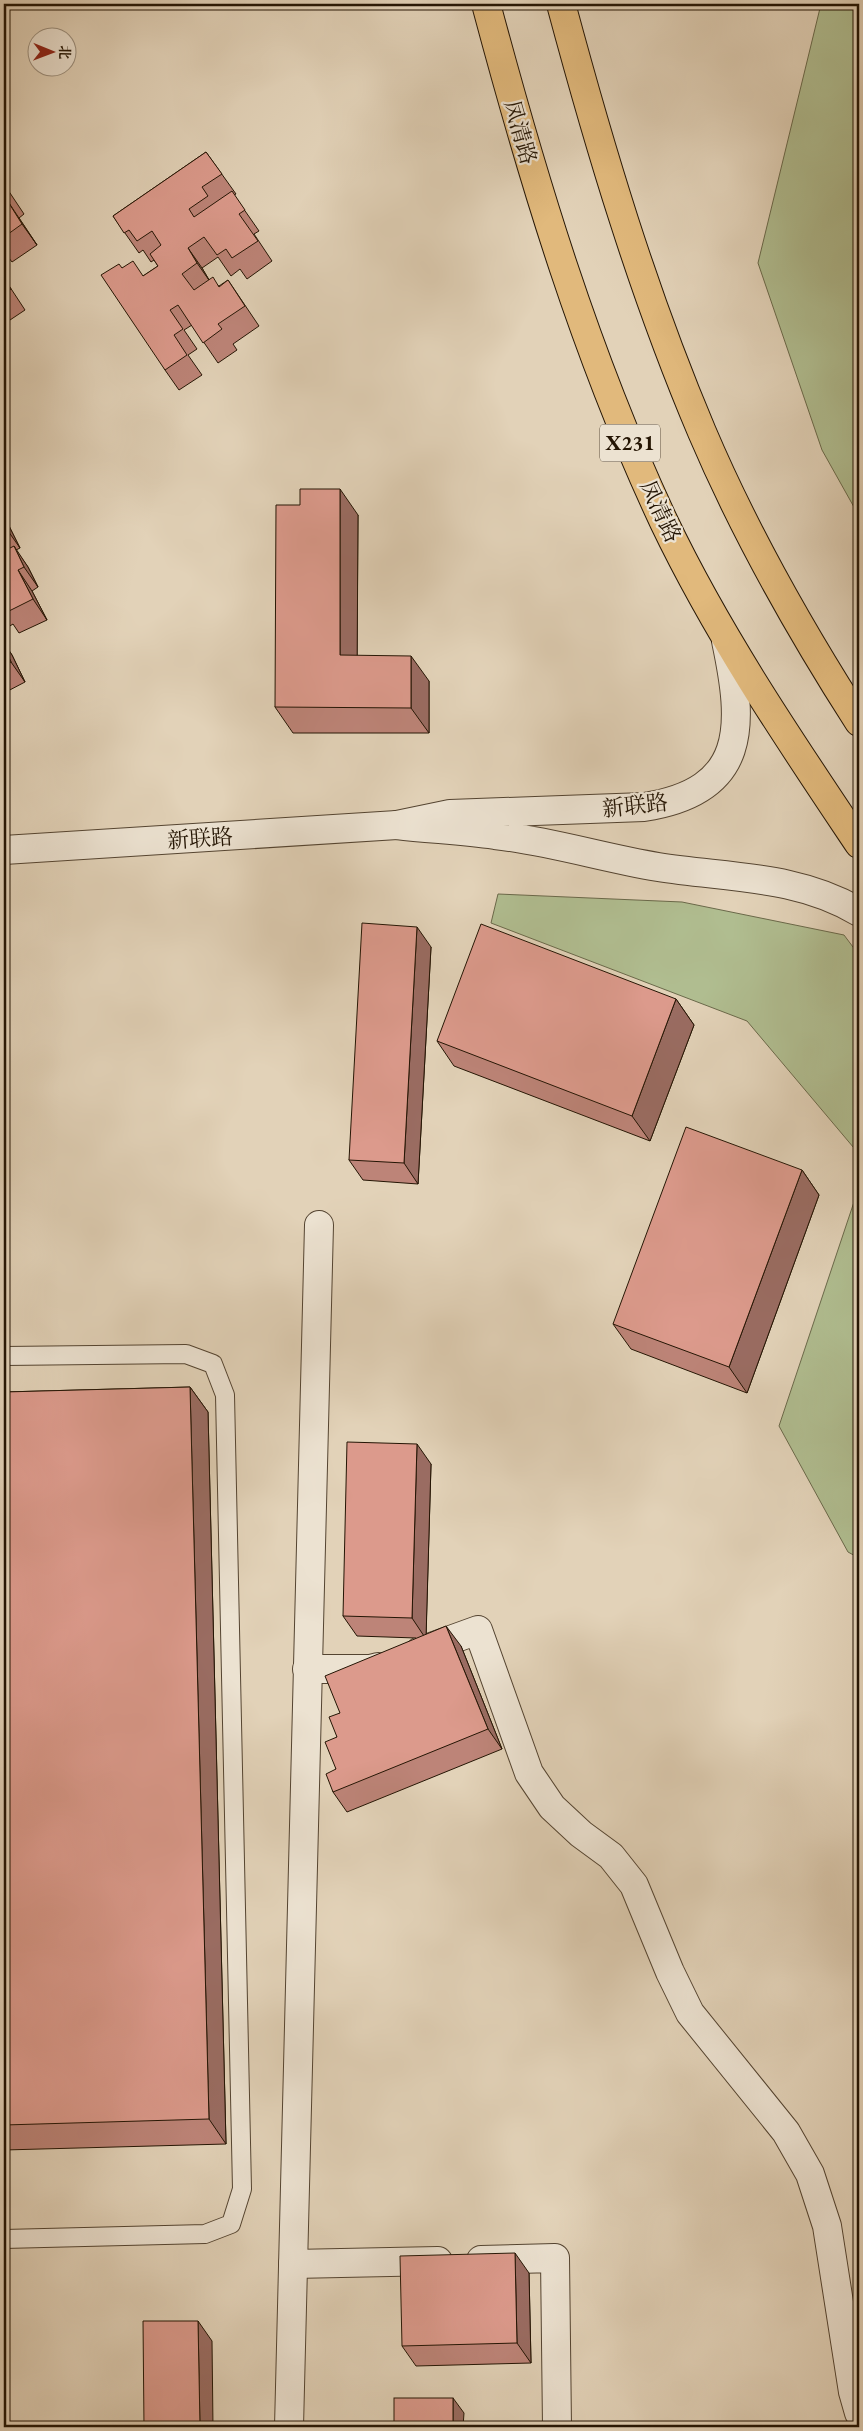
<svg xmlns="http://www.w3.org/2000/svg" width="863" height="2431" viewBox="0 0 863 2431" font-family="'EB Garamond','Noto Serif SC',serif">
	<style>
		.green { fill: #b0bd90; stroke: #6a694a }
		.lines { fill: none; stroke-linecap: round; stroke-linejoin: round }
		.lane-casing { stroke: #544431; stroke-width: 20 }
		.street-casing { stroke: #544431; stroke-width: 30 }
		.primary-casing { stroke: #241504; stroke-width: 30 }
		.lane { stroke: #ece2d1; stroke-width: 18 }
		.street { stroke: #ece2d1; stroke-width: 28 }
		.primary { stroke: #e1b97c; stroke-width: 28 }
		.wall { fill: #bd8478; stroke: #241504 }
		.shaded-wall { fill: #9a6c62; stroke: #241504 }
		.building { fill: #dc9a8c; stroke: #241504 }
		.labels { text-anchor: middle; stroke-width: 4.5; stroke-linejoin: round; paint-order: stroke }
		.shield { fill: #ece2d1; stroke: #605242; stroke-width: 1 }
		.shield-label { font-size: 21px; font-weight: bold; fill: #241504 }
		.street-label { font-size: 22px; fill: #241504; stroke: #ece2d1 }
	</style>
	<rect width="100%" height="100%" fill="#e2d2b8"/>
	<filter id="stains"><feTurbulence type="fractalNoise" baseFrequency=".004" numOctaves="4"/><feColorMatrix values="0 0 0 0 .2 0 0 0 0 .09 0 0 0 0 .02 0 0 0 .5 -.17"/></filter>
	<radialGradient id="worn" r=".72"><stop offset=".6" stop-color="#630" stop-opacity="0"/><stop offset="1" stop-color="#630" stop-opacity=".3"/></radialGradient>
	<!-- green -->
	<g class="green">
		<path d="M821,4H859V516L822,450L758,263Z"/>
		<path d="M498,894L682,902L844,935L859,955V1154L747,1021L491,923Z"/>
		<path d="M859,1187V1558L848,1552L779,1426Z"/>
	</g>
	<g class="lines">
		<defs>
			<path id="lane" d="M4,1356L186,1354L213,1364L225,1395L242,2189L231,2224L205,2234L4,2239"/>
			<g id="street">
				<path d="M726,641C744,726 748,791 644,807L450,814L397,825C429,829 462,830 495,835C550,841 603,858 658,867C727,878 798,875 859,912"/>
				<path d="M4,850L397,825"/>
				<path d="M420,1651L478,1630L529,1773L552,1807L581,1834L611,1856L634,1885L670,1972L690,2013L786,2132L810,2174L827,2226L853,2392L859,2413"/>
				<path d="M307,1669H370L378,1667"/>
				<path d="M481,2260L555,2258L557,2427"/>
				<path d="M293,2264L438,2261"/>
				<path d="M289,2427L319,1225"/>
			</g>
			<g id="primary">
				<path d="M486,4C533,180 586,356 664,522C718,635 790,741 859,844"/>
				<path d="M561,4C600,149 643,293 702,432C745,533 800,630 859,722"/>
			</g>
		</defs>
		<!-- lane casing -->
		<use href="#lane" class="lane-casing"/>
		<!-- street casing -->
		<use href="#street" class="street-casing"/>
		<!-- primary casing -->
		<use href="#primary" class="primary-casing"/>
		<!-- lane -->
		<use href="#lane" class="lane"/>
		<!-- street -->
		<use href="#street" class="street"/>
		<!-- primary -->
		<use href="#primary" class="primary"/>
	</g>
	<!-- wall -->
	<g class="wall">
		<path d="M206,152L236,194L234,195L259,231L254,234L272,261L247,279L240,269L231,276L218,257L202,268L209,280L219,286L228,280L259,326L233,344L237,350L218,363L192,325L184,330L197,349L188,355L202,375L179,390L165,370L122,268L143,276L158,266L154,260L151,262L143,250L139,253L113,216Z"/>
		<path d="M4,184L24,214L19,218L37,245L12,262L5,253L4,254Z"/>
		<path d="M4,278L25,310L4,324Z"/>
		<path d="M358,515L357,656L429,681V733H293L275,707Z"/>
		<path d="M4,518L8,524L20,548L16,550L28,567L38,587L32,591L47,620L19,633L13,624L5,629L4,627Z"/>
		<path d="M4,643L12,655L25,682L4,693Z"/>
		<path d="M431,947L418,1184L363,1180L349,1160Z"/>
		<path d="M676,999L694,1025L650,1141L454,1066L437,1041Z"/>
		<path d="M802,1170L819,1195L747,1393L631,1349L613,1324Z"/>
		<path d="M190,1387L208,1412L226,2144L4,2150V1392Z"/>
		<path d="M431,1464L426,1634L461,1646L502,1749L347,1812L333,1792L336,1769L337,1737L340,1713L416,1638L357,1636L343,1616Z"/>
		<path d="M529,2273L531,2363L416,2366L402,2346Z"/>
	</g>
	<!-- shaded-wall -->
	<g class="shaded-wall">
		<path d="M5,197L37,245L22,224Z"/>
		<path d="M188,248L202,268L211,283L197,263Z"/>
		<path d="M340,489L358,515L357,681L340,655Z"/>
		<path d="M4,518L8,524L20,548L6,528L4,523Z"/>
		<path d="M14,546L28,567L38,587L24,567Z"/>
		<path d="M18,570L32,591L47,620L33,599Z"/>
		<path d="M4,643L12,655L25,682L11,662L4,647Z"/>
		<path d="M411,656L429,681V733L411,708Z"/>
		<path d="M417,927L431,947L418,1184L404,1163Z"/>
		<path d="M676,999L694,1025L650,1141L632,1116Z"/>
		<path d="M802,1170L819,1195L747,1393L729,1367Z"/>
		<path d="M190,1387L208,1412L226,2144L209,2119Z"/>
		<path d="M417,1444L431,1464L426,1639L412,1618Z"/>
		<path d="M446,1626L461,1646L502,1749L488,1729Z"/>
		<path d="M515,2253L529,2273L531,2363L517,2343Z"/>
		<path d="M198,2321L212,2341L213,2427H200Z"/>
		<path d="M453,2398L464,2413L463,2427H453Z"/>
	</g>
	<!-- building -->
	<g class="building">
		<path d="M206,152L222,174L202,187L208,196L189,209L194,217L232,191L245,210L239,214L258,241L232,258L226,249L217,255L204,237L188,248L197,263L182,274L194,290L213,277L219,287L228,280L245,306L218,324L222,329L203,343L178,305L170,310L183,329L174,335L187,355L165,370L101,275L119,264L122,268L133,261L143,276L158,266L150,254L161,245L152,231L137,241L129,230L124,233L113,216Z"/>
		<path d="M4,184L10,194L5,197L22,224L4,237Z"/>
		<path d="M4,279L11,289L4,294Z"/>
		<path d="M300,489H340V655L411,656V708L275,707L276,505H300Z"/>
		<path d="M14,546L24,567L18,570L33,599L5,613L4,610V551Z"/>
		<path d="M4,647L11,662L4,666Z"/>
		<path d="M362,923L417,927L404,1163L349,1160Z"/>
		<path d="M481,924L676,999L632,1116L437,1041Z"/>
		<path d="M686,1127L802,1170L729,1367L613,1324Z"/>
		<path d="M190,1387L209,2119L4,2125V1392Z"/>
		<path d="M347,1442L417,1444L412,1618L343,1616Z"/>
		<path d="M446,1626L488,1729L333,1792L326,1774L336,1769L325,1742L337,1737L329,1717L340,1713L325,1676Z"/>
		<path d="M515,2253L517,2343L402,2346L400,2256Z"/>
		<path d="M143,2321H198L200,2427H144Z"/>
		<rect x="394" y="2398" width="59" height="29"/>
	</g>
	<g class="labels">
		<!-- shield labels -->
		<rect class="shield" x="600" y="424.5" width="60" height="37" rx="4"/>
		<g class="shield-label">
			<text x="630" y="450">X231</text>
		</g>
		<!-- street labels -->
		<g class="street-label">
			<text transform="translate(521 132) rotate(74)" y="8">凤清路</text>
			<text transform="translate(661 511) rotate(65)" y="8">凤清路</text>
			<text transform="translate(635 805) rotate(-6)" y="8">新联路</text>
			<text transform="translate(200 838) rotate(-4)" y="8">新联路</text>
		</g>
	</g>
	<!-- margin -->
	<rect width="863" height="2431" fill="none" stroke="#e2d2b8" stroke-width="20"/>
	<rect x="5" y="5" width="853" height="2421" fill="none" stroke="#241504" stroke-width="2.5"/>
	<rect x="10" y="10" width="843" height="2411" fill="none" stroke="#241504"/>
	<!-- north arrow -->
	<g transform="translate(52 52) rotate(91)"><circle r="24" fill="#ece2d1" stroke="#9c907f"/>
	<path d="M0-4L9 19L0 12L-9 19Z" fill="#8f2418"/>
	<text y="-8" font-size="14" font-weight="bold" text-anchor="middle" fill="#241504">北</text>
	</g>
	<rect width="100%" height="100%" filter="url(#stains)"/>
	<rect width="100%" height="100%" fill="url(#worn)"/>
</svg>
